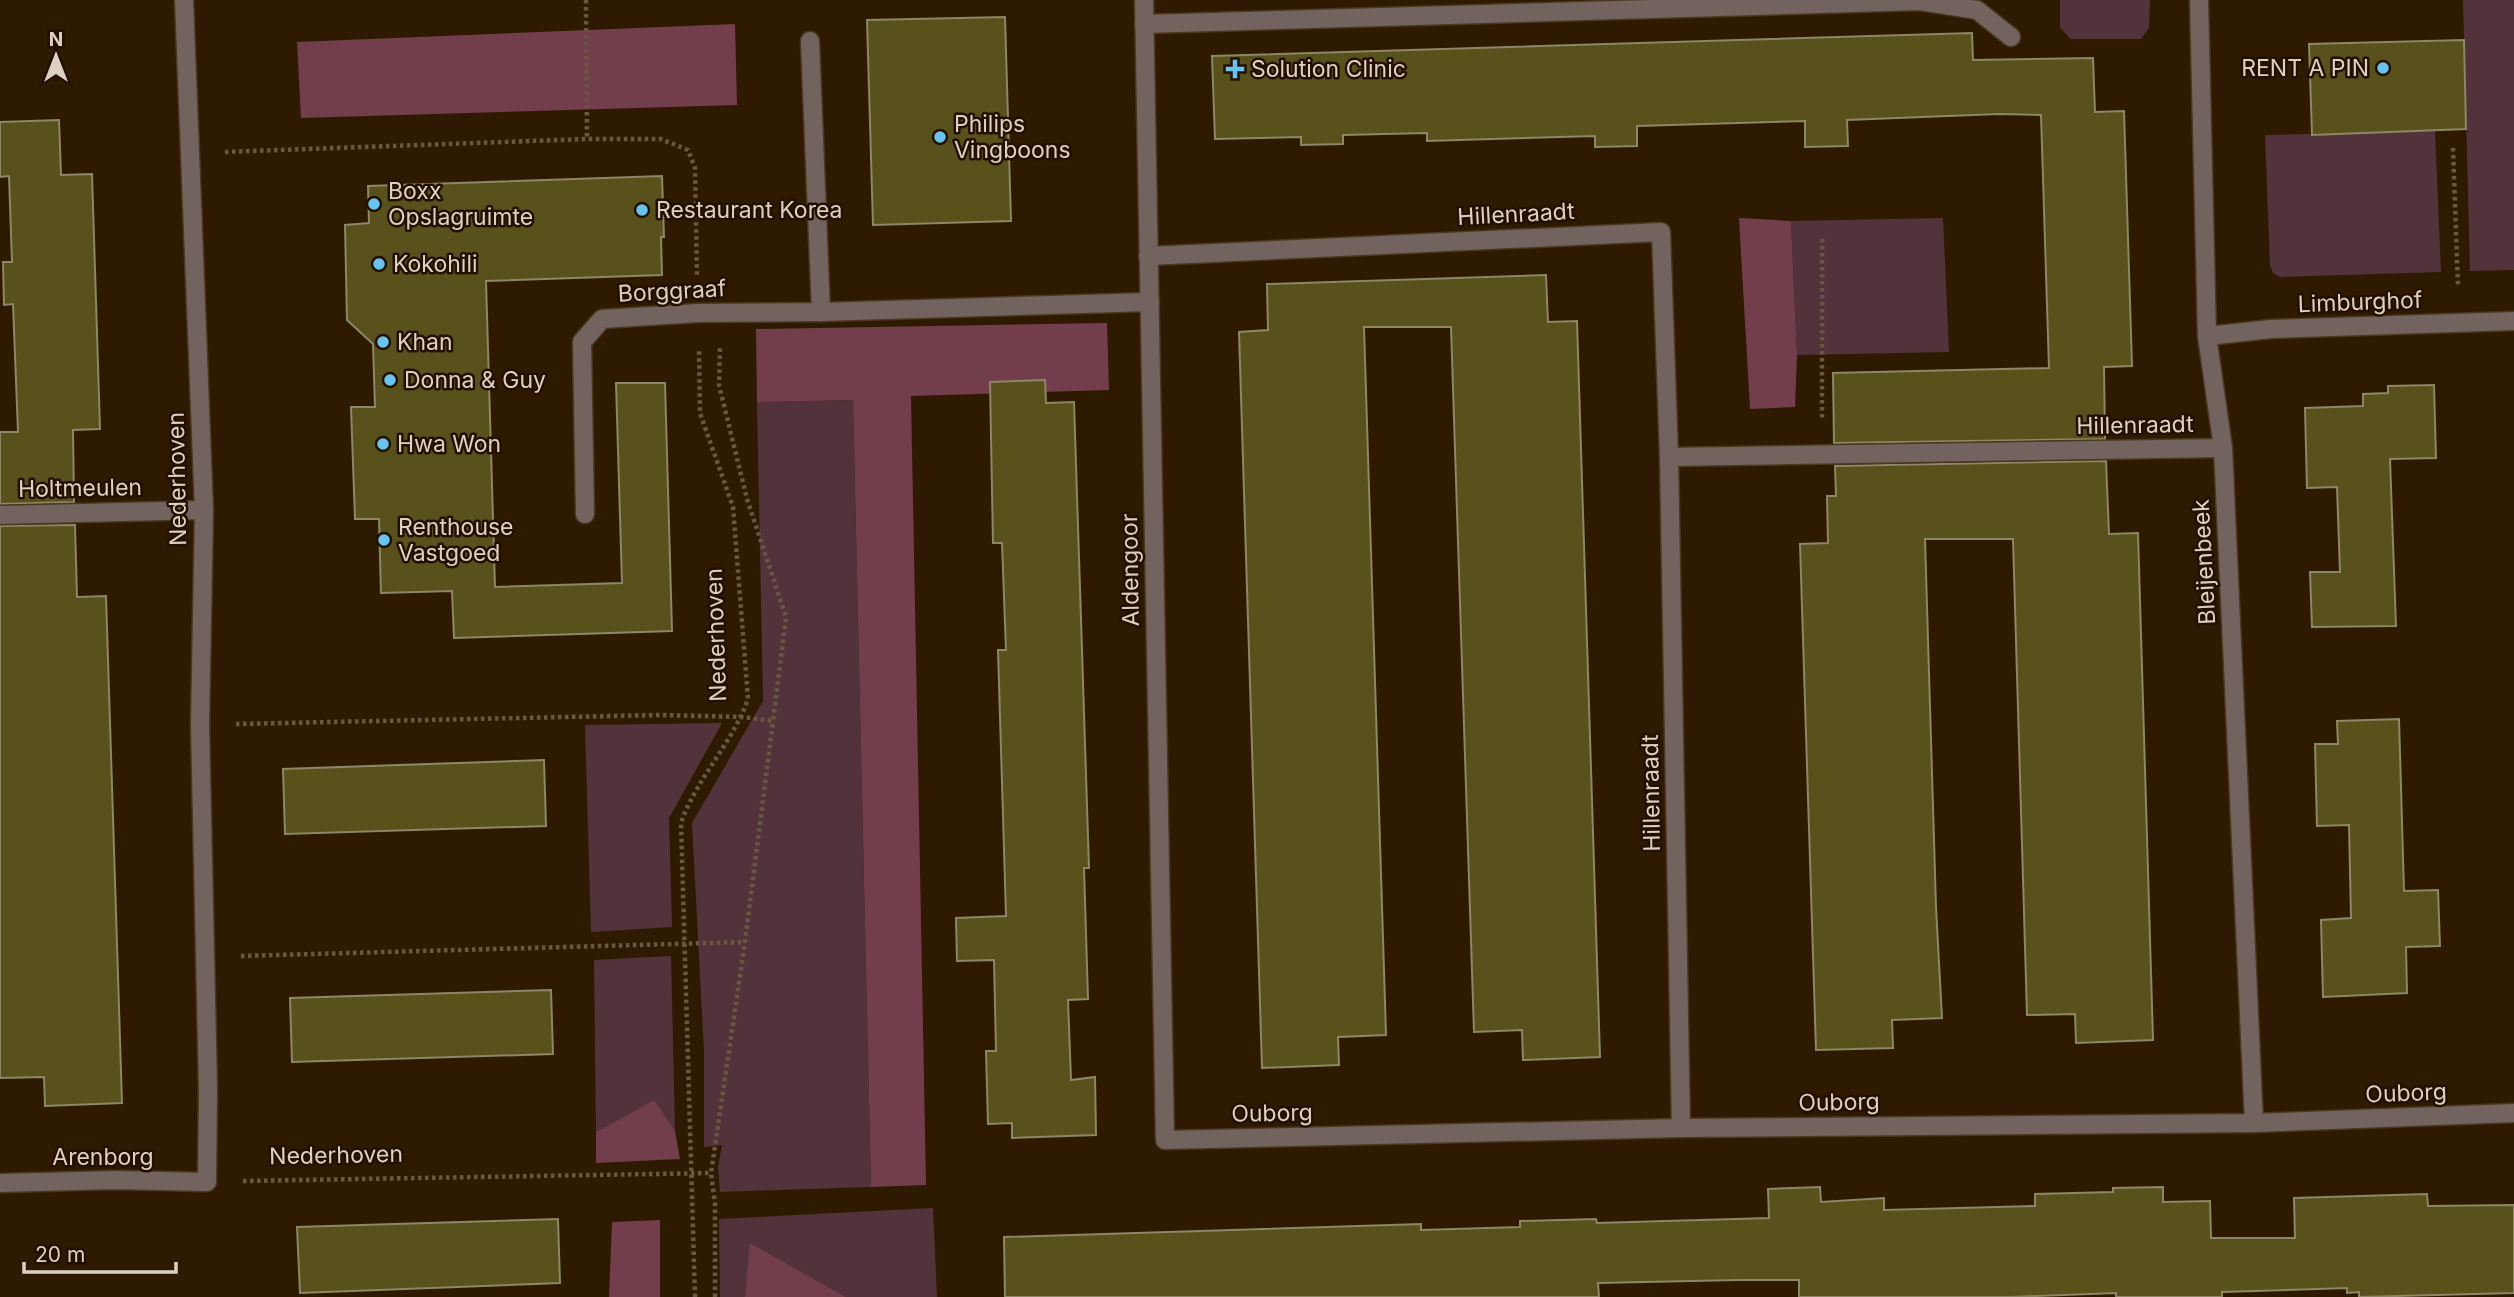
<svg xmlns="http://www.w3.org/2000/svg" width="2514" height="1297" viewBox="0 0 2514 1297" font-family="Inter,sans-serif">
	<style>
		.green { fill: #53333b }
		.forest { fill: #723e4c }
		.building { fill: #59511c; stroke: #8c8764; stroke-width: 2 }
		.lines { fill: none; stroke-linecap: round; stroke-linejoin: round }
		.minor-casing { stroke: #4a3720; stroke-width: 21 }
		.path { stroke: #695742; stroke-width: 4.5; stroke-dasharray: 3.5 3.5; stroke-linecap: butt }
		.minor { stroke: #73635e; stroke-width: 18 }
		.poi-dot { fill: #67c4f0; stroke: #241000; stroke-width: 2.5 }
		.labels { text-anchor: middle; stroke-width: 5; stroke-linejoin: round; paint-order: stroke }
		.poi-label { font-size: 23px; fill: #ded0c2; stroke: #241000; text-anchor: start }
		.street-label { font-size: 23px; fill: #ded0c2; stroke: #241000 }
	</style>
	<rect width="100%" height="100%" fill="#2e1a01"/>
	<!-- green -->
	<g class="green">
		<path d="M2060,0H2150L2149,28L2141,39H2070L2060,27Z"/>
		<path d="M2463,0H2514V270L2470,271Z"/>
		<path d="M2435,131L2441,272L2280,277L2273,273L2270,265L2265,135Z"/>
		<path d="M1943,218L1949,352L1797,355L1791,221Z"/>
		<path d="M853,400L871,1187L720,1192L718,1167L722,1145L704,1147V1051L692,823L763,701L757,402Z"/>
		<path d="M722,723L669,818L672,927L591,932L585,725Z"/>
		<path d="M671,956L675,1131L653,1101L596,1132L594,960Z"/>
		<path d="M933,1208L937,1297H846L751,1244L745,1297H720L719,1219Z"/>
	</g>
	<!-- forest -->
	<g class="forest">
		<path d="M735,24L737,105L301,118L297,42Z"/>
		<path d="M1739,218L1791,221L1797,355L1795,407L1750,409Z"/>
		<path d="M1107,323L1109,390L911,396L926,1185L871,1187L853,400L757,402L756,329Z"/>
		<path d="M654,1100L675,1131L680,1159L596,1163V1132Z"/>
		<path d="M660,1220V1297H609L612,1222Z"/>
		<path d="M750,1243L846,1297H745Z"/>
	</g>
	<!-- building -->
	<g class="building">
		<path d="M1005,17L1011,221L873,225L867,20Z"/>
		<path d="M1972,33L1973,60L2093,58L2095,112L2124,111L2132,366L2104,367L2105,439L1834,443L1833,373L2049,368L2041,115L1999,114L1847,120L1848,146L1805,147V121L1637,126V146L1595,147V136L1427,141V133L1384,134L1343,135V144L1301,145V137L1215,139L1212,56Z"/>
		<path d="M2464,40L2466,129L2312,135L2309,44Z"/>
		<path d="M59,120L61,175L92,174L100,429L73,430L74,502L0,504V432H18L13,304L4,305L3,262H12L9,176L0,177V122Z"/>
		<path d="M662,176L664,237H661L662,275L486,281L495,587L622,583L616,383H665L672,631L454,638L452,591L381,593L379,519H355L351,407H375L373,344L347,320L345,225L369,223L368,186Z"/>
		<path d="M1546,275L1548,322L1577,321L1600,1057L1523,1060L1522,1030L1474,1032L1451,327H1364L1386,1035L1338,1037L1339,1065L1262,1068L1239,332L1268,330L1267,284Z"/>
		<path d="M1045,380L1046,403L1074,402L1089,868H1084L1088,999L1068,1000L1071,1080L1095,1077L1096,1135L1012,1138V1123L988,1124L986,1051H996L994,960L957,961L956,918L1006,916L998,650H1006L1002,543H993L990,382Z"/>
		<path d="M2434,385L2436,458L2390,459L2396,626L2312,627L2310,572H2340L2337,487L2307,488L2305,408L2363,406V394L2388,393V386Z"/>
		<path d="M2106,461L2109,534L2138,533L2153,1040L2076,1043L2075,1014L2027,1015L2013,539H1925L1936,907L1942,1018L1892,1020L1893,1048L1816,1050L1800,544L1828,543L1827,496H1836L1835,466Z"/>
		<path d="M75,525L77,597L106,596L122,1103L45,1106L44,1077L0,1078V526Z"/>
		<path d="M2399,719L2404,891L2438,890L2440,946L2406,947L2407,993L2323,997L2321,920L2351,918L2349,825L2317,826L2315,744H2338L2337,721Z"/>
		<path d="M544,760L546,826L285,834L283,769Z"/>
		<path d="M551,990L553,1054L292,1062L290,998Z"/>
		<path d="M1820,1187L1821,1202L1884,1198V1210L2035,1206V1194L2113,1192V1188L2163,1187V1202L2210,1201L2211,1238H2295L2294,1198L2427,1194L2428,1206L2514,1205V1293L2359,1297V1292L2347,1293V1288L2222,1292V1297H2116V1293L2011,1297H1799V1280H1739L1598,1283L1599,1297H1005L1004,1237L1421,1224V1230L1520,1227V1221L1596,1219L1597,1223L1769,1218L1768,1189Z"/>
		<path d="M558,1219L560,1283L300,1293L297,1227Z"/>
	</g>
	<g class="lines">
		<defs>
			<g id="minor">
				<path d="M1144,0L1165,1140L1681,1128L2254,1123L2514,1113"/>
				<path d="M2199,0L2207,336L2223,448L2254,1123"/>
				<path d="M1144,24L1920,1L1977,10L2011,37"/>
				<path d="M810,41L821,312"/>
				<path d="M1148,256L1661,232L1669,457L1681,1128"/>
				<path d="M2207,336L2271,329L2514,321"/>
				<path d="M1669,457L2223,448"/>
				<path d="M585,514L582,342L602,319L698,313L821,312L1150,302"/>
				<path d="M0,515L204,510"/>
				<path d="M0,1183L116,1180L207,1182L208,1089L200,725L204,510L184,0"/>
			</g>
		</defs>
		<!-- minor casing -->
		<use href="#minor" class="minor-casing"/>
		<!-- path -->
		<g class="path">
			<path d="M586,0L587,139"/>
			<path d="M2453,148L2458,287"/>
			<path d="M225,152L587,139H661L688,150L695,168L697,277"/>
			<path d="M1822,239V418"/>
			<path d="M236,724L660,715L742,717L773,721L786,617L747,499L719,385L720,347"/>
			<path d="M241,956L745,942"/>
			<path d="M243,1181L711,1173"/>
			<path d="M695,1297L681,823C696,779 732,744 748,699L733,507L700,413L699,349"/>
			<path d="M715,1297V1203L711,1173L745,942L773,721"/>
		</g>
		<!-- minor -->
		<use href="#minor" class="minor"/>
	</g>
	<!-- markers -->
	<g class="poi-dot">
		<circle cx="2383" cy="68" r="7"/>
		<path d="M1231.5 58.5h7v7h7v7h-7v7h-7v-7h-7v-7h7z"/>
		<circle cx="940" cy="137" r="7"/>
		<circle cx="374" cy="204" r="7"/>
		<circle cx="642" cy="210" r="7"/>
		<circle cx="379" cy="264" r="7"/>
		<circle cx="383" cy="342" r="7"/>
		<circle cx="390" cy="380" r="7"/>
		<circle cx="383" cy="444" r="7"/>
		<circle cx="384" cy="540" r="7"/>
	</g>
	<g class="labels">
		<!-- poi labels -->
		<g class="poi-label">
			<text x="2369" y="76" text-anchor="end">RENT A PIN</text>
			<text x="1251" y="77">Solution Clinic</text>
			<text x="954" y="132">Philips<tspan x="954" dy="26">Vingboons</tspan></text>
			<text x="388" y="199">Boxx<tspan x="388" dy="26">Opslagruimte</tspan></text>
			<text x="656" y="218">Restaurant Korea</text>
			<text x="393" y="272">Kokohili</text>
			<text x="397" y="350">Khan</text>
			<text x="404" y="388">Donna &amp; Guy</text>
			<text x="397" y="452">Hwa Won</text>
			<text x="398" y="535">Renthouse<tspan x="398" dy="26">Vastgoed</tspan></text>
		</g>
		<!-- street labels -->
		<g class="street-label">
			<text transform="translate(1516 214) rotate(-3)" y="8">Hillenraadt</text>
			<text transform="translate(672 291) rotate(-3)" y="8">Borggraaf</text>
			<text transform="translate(2360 302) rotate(-2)" y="8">Limburghof</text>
			<text transform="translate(2135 425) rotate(-1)" y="8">Hillenraadt</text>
			<text transform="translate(177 479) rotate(-91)" y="8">Nederhoven</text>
			<text transform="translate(80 488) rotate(-1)" y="8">Holtmeulen</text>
			<text transform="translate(2204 562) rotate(-93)" y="8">Bleijenbeek</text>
			<text transform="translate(1130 570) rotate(-91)" y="8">Aldengoor</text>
			<text transform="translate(716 635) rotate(-92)" y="8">Nederhoven</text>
			<text transform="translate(1651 793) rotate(-91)" y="8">Hillenraadt</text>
			<text transform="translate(2406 1093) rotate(-2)" y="8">Ouborg</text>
			<text transform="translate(1839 1102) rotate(-1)" y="8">Ouborg</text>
			<text transform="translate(1272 1113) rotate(-1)" y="8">Ouborg</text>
			<text transform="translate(336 1155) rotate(-1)" y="8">Nederhoven</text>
			<text x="103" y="1165">Arenborg</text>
		</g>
	</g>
	<!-- north arrow -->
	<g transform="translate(56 56)" stroke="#241000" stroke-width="5" paint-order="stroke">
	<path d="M0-5L12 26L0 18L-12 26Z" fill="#ded0c2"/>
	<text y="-10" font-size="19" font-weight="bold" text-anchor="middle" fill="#ded0c2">N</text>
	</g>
	<!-- scale -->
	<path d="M24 1262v10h152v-10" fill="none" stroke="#ded0c2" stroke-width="3.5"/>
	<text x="35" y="1262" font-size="21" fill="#ded0c2" stroke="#241000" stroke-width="5" paint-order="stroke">20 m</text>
</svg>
